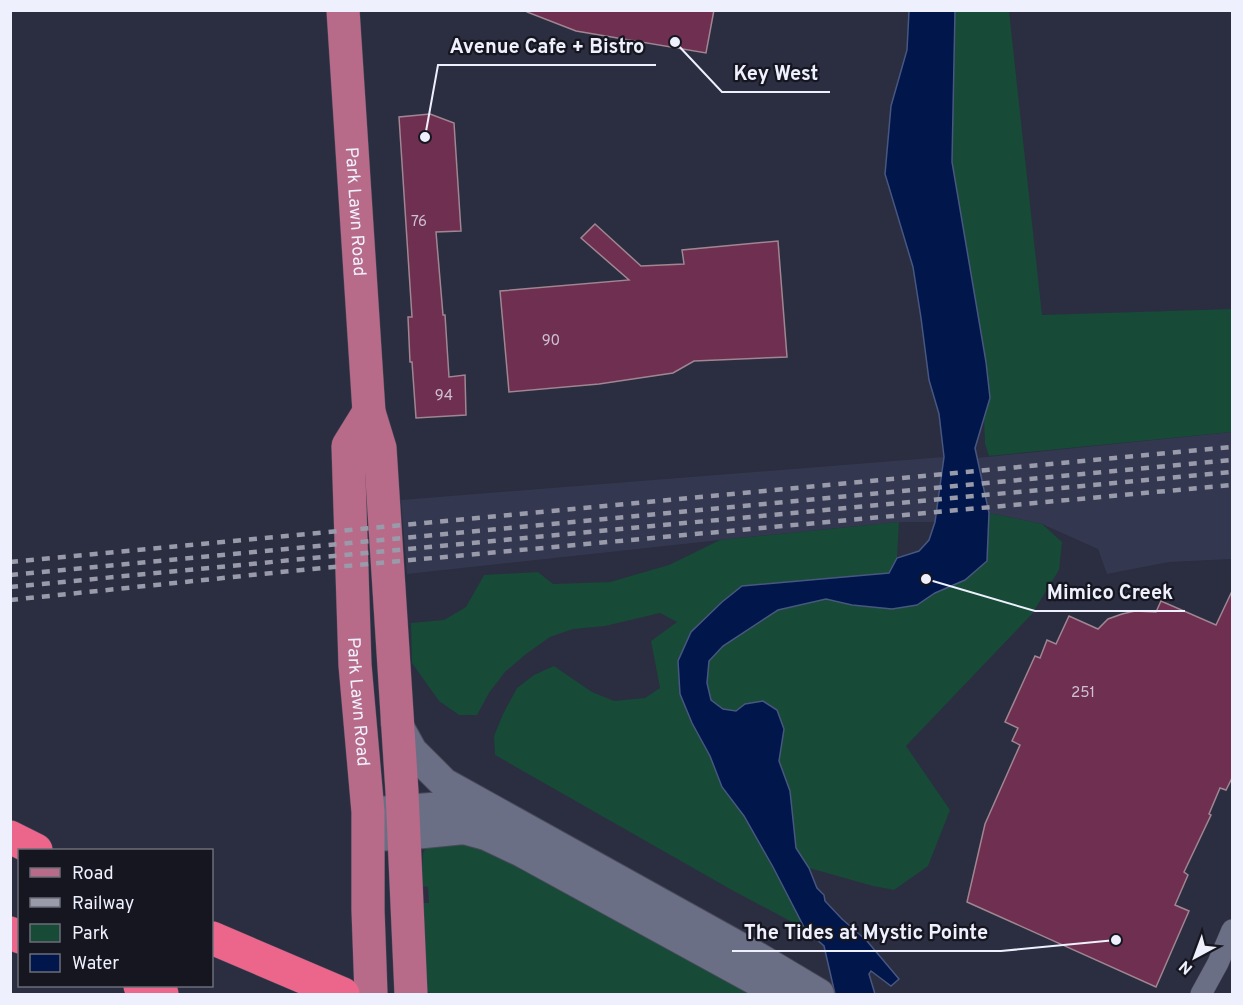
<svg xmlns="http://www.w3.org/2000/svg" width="1243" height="1005" viewBox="0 0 1243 1005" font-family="Overpass,sans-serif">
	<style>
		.built { fill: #343750 }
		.green { fill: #174a37 }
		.water { fill: #01164a; stroke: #485780; stroke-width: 1.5 }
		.building { fill: #6f2f50; stroke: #9f8691; stroke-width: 1.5 }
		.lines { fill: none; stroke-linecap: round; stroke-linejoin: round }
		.street-casing { stroke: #484a5a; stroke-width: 22 }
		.secondary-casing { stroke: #484a5a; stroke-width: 32 }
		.primary-casing { stroke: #484a5a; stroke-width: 34 }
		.highway-casing { stroke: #484a5a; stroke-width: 34 }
		.street { stroke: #6b6f85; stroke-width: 21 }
		.secondary { stroke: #6b6f85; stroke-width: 30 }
		.primary { stroke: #b86a89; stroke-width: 33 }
		.highway { stroke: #ec668b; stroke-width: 33 }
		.rail { stroke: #999bab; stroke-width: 4.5; stroke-dasharray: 8 8; stroke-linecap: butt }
		.labels { text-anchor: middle; stroke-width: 4.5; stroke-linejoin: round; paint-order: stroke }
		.number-label { font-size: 15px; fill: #cec0d2 }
		.street-label { font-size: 18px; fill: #eef0fd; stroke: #15161f }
		.leader { fill: none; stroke: #eef0fd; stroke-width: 2 }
		.callout-dot { fill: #eef0fd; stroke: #15161f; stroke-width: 2 }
		.callout-label { font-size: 20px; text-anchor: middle; font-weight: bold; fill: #eef0fd; stroke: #15161f; stroke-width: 4.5; stroke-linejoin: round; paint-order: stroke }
	</style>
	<rect width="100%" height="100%" fill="#2b2d40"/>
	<!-- built -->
	<g class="built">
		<path d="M1232,432V559L1169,562L1107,574L1098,549L1042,524L989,513L977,458Z"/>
		<path d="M944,457L935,522H899L720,540L407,574L401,500Z"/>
	</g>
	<!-- green -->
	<g class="green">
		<path d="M955,11H1009L1042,315L1232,309V432L989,456L985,444L984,418L990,398L986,362L952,162Z"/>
		<path d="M989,513L1042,524L1062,542L1059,570L1032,614L906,746L950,810L928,866L894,890L873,886L809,868L796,848L790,791L779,761L784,729L745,704L736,711L723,709L711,701L707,683L709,661L723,646L778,610L826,598L852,605L892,609L917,605L987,561Z"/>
		<path d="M899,522L897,558L889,573L742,586L722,602L711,614L678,661L680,694L692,723L710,756L722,787L744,816L773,867L805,929L730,889L495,755L494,736L503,714L517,688L534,675L554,666L592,692L614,701L645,698L660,688L651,641L677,622L660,613L605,626L573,629L550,637L526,654L505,672L489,693L477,715H459L439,701L412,663L411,623L444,620L466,607L484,575L538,572L553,584L610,582L669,565L720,540Z"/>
		<path d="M470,840L756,994H434L424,991L422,903H429L428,887L421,886L423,853L427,845Z"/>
	</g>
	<!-- water -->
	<path class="water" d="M909,11H955L952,162L986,362L990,398L975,448L989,513L987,561L965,580L935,593L917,605L892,609L852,605L826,599L778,610L723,646L709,661L707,683L711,700L723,709L736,711L745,704L763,701L777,710L784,729L779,761L790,791L796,848L809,868L817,888L824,895L825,901L842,919L867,941L899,979L891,986L871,971L869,974L875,994H835L824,946L805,929L773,867L744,816L722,787L710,756L692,723L680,694L678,661L691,632L722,602L742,586L889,573L897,558L919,551L929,540L935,522L944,457L939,414L929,380L921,318L913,267L885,174L891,106L907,50Z"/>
	<!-- building -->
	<g class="building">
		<path d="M527,10H714L706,53L576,31L527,12Z"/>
		<path d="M430,114L454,123L461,231L436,232L443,315H445L449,377L465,375L466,415L416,418L412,362H410L408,317H412L399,117Z"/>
		<path d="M595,224L641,266L684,264L682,250L778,241L787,357L694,361L673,373L599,384L509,392L500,291L629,280L581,238Z"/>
		<path d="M1233,589V776L1226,790L1220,788L1209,814L1211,815L1184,872L1188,875L1175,905L1189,911L1156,987L967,902L985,824L1020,745L1012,741L1018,728L1005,722L1035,656L1040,658L1047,640L1056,644L1069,616L1098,629L1108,619L1122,614L1135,611L1156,612L1161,601L1216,625Z"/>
	</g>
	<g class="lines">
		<defs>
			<path id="street" d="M1201,994L1218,963L1232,930"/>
			<g id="secondary">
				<path d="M396,722L412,751L444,783L757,957L819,994"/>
				<path d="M378,812L444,807L482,816"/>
				<path d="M367,836L404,835L464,829L486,835L522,852L774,990"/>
			</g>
			<g id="primary">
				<path id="s1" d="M343,10L369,412L380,448L402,792L411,994"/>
				<path id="s2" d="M369,412L348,446L355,665L368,812V910L371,994"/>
			</g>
			<g id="highway">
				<path d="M10,837L36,850"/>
				<path d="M10,933L20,937"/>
				<path d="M212,938L343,994"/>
				<path d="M140,986L162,994"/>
			</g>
		</defs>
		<!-- street casing -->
		<use href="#street" class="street-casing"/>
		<!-- secondary casing -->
		<use href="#secondary" class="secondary-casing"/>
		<!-- primary casing -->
		<use href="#primary" class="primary-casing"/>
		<!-- highway casing -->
		<use href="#highway" class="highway-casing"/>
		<!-- street -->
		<use href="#street" class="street"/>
		<!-- secondary -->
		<use href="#secondary" class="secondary"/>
		<!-- primary -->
		<use href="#primary" class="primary"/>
		<!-- highway -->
		<use href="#highway" class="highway"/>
		<!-- rail -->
		<g class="rail">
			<path d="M10,562L1232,447"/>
			<path d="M10,575L1232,460"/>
			<path d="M10,587L439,546L1232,472"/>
			<path d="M10,600L291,571L1232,485"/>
		</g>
	</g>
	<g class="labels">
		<!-- number labels -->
		<g class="number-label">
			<text x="419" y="226">76</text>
			<text x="551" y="345">90</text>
			<text x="444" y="400">94</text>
			<text x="1083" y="697">251</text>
		</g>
		<!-- street labels -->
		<g class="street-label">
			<text dy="6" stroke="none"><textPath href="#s1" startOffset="202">Park Lawn Road</textPath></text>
			<text dy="6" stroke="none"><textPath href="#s2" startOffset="296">Park Lawn Road</textPath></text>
		</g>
	</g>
	<!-- callouts -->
	<path class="leader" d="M425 137L438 65H656M675 42L722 92H830M926 579L1035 611H1185M1116 940L1001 951H732"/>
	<g class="callout-dot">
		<circle cx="425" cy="137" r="6"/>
		<circle cx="675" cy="42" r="6"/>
		<circle cx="926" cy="579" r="6"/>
		<circle cx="1116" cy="940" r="6"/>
	</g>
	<g class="callout-label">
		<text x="547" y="53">Avenue Cafe + Bistro</text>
		<text x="776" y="80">Key West</text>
		<text x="1110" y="599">Mimico Creek</text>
		<text x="866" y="939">The Tides at Mystic Pointe</text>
	</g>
	<!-- border -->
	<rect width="1243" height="1005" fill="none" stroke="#eef0fd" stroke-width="24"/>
	<!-- legend -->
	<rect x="18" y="849" width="195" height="138" fill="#15161f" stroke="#6c6d78" stroke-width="1.5"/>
	<rect x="30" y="868" width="30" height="9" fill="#b86a89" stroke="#6c6d78" stroke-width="1.5"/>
	<text x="72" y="879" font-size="18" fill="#eef0fd">Road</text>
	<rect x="30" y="898" width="30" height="9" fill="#999bab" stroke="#6c6d78" stroke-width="1.5"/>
	<text x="72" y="909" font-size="18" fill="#eef0fd">Railway</text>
	<rect x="30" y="924" width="30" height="18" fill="#174a37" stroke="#6c6d78" stroke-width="1.5"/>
	<text x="72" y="939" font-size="18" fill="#eef0fd">Park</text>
	<rect x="30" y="954" width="30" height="18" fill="#01164a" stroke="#6c6d78" stroke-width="1.5"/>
	<text x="72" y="969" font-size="18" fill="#eef0fd">Water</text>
	<!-- north arrow -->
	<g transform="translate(1195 957) rotate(221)" stroke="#15161f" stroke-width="4.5" paint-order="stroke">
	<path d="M0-4.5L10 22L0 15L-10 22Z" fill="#eef0fd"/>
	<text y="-9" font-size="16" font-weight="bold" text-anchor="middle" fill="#eef0fd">N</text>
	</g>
</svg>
